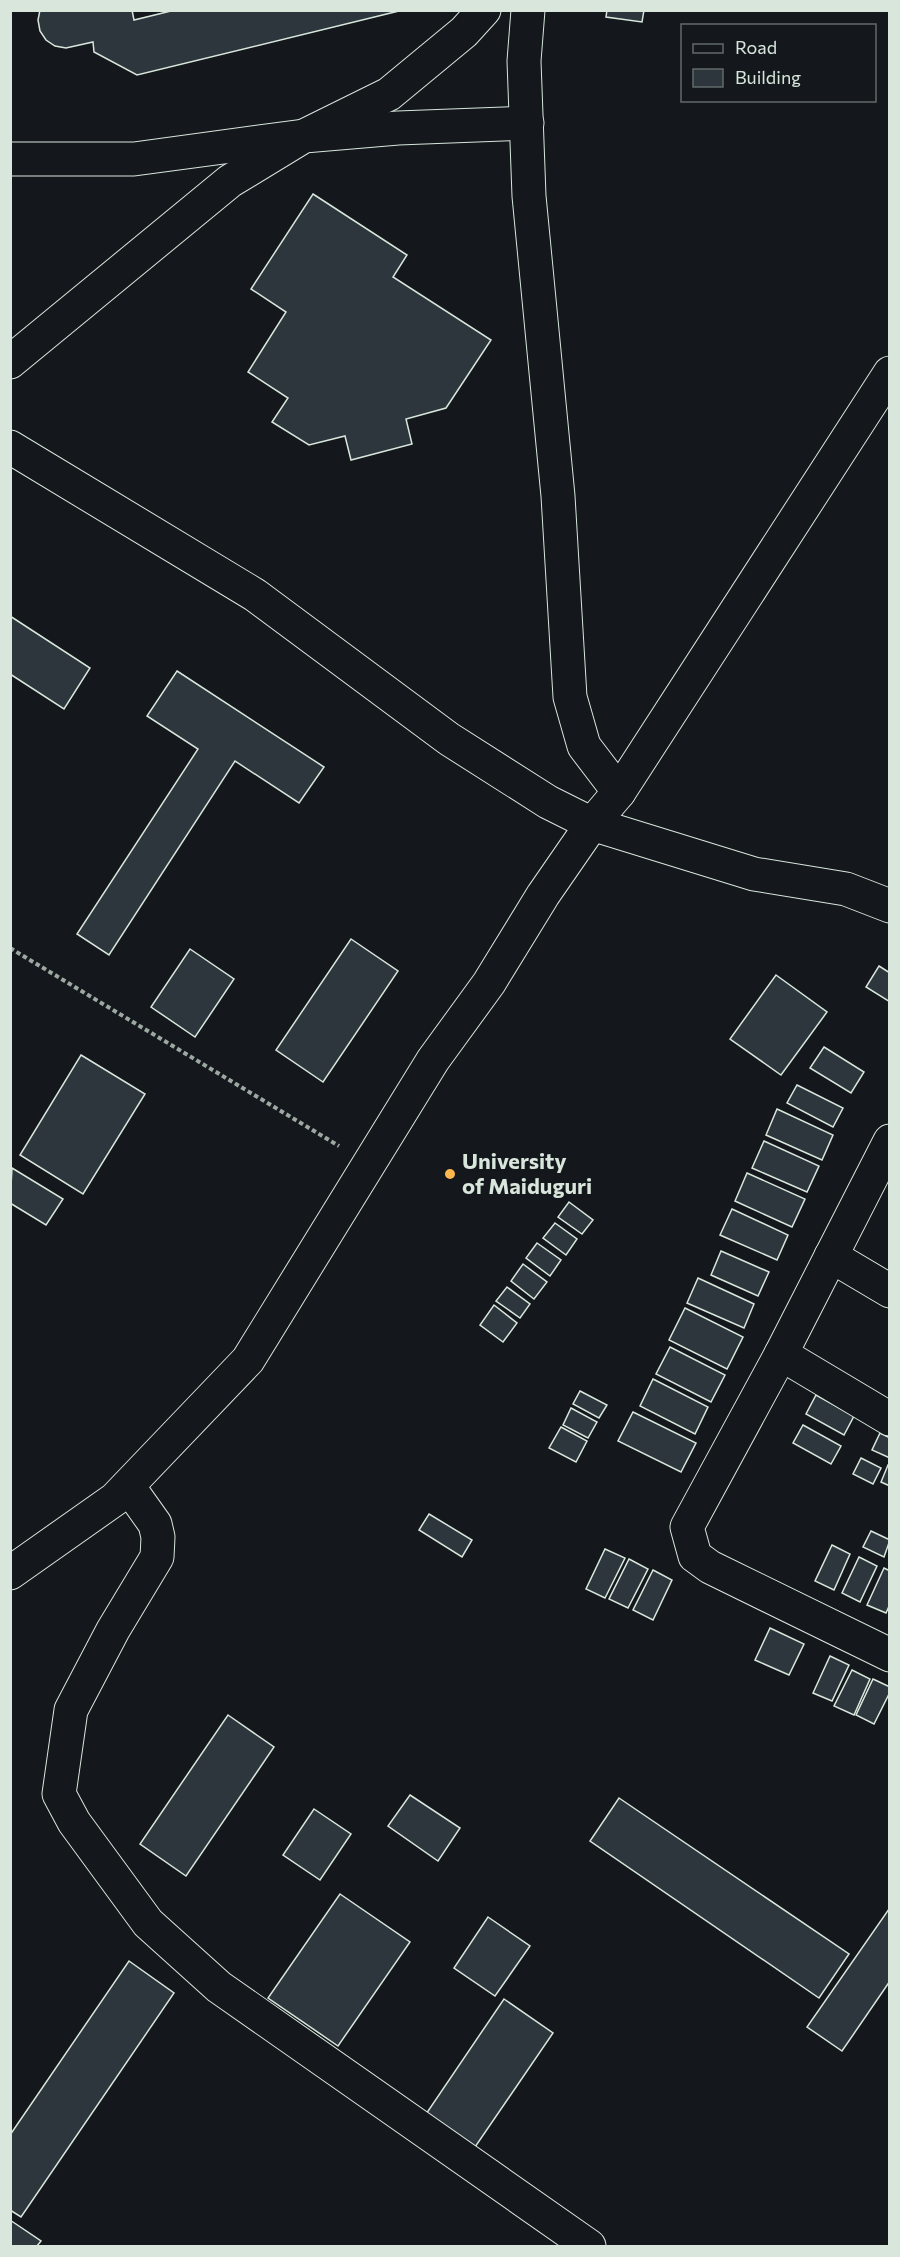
<svg xmlns="http://www.w3.org/2000/svg" width="900" height="2257" viewBox="0 0 900 2257" font-family="Commissioner,sans-serif">
	<style>
		.building { fill: #2c363c; stroke: #d8e6dc; stroke-width: 1.5 }
		.lines { fill: none; stroke-linecap: round; stroke-linejoin: round }
		.minor-casing { stroke: #d8e6dc; stroke-width: 35 }
		.path { stroke: #9da8a2; stroke-width: 4; stroke-dasharray: 4.5 3; stroke-linecap: butt }
		.minor { stroke: #14181c; stroke-width: 33 }
		.poi-dot { fill: #ffb74d; stroke: #14181c; stroke-width: 2 }
		.labels { text-anchor: middle; stroke-width: 4.5; stroke-linejoin: round; paint-order: stroke }
		.poi-label { font-size: 22px; font-weight: bold; fill: #d8e6dc; stroke: #14181c; text-anchor: start }
	</style>
	<rect width="100%" height="100%" fill="#14181c"/>
	<!-- building -->
	<g class="building">
		<path d="M40,10H132L134,20L175,10H403L137,75L94,52L93,42L66,48L55,46L46,40L40,31L38,20Z"/>
		<path d="M607,10H644L642,22L606,17Z"/>
		<path d="M313,194L407,255L393,277L491,340L446,408L406,419L412,444L351,460L345,436L309,445L272,422L288,398L248,372L286,312L251,289Z"/>
		<path d="M10,616L90,668L64,709L10,674Z"/>
		<path d="M177,671L324,767L299,803L235,761L109,955L77,934L198,749L147,716Z"/>
		<path d="M351,939L398,971L323,1082L276,1050Z"/>
		<path d="M190,949L234,979L195,1037L151,1007Z"/>
		<path d="M879,966L890,973V1002L866,987Z"/>
		<path d="M776,975L827,1012L781,1075L730,1039Z"/>
		<path d="M824,1047L864,1072L851,1093L810,1068Z"/>
		<path d="M81,1055L145,1094L83,1194L20,1155Z"/>
		<path d="M797,1085L843,1108L833,1127L787,1103Z"/>
		<path d="M777,1109L833,1135L822,1160L766,1135Z"/>
		<path d="M764,1141L819,1166L807,1192L752,1168Z"/>
		<path d="M12,1168L63,1199L46,1225L10,1203Z"/>
		<path d="M747,1173L805,1199L792,1227L735,1201Z"/>
		<path d="M569,1202L593,1220L582,1234L558,1217Z"/>
		<path d="M732,1209L788,1235L777,1260L720,1235Z"/>
		<path d="M555,1223L577,1239L566,1255L543,1238Z"/>
		<path d="M537,1243L561,1260L550,1276L526,1258Z"/>
		<path d="M721,1251L769,1272L758,1296L711,1275Z"/>
		<path d="M523,1264L547,1282L534,1299L511,1281Z"/>
		<path d="M698,1278L754,1304L744,1328L687,1303Z"/>
		<path d="M507,1287L530,1304L520,1318L496,1301Z"/>
		<path d="M494,1305L517,1323L503,1342L480,1325Z"/>
		<path d="M685,1308L743,1337L727,1369L669,1340Z"/>
		<path d="M670,1347L725,1375L711,1402L656,1374Z"/>
		<path d="M653,1379L708,1407L695,1434L640,1406Z"/>
		<path d="M580,1391L607,1405L599,1418L573,1404Z"/>
		<path d="M816,1395L854,1416L844,1435L806,1414Z"/>
		<path d="M571,1408L597,1422L588,1438L563,1425Z"/>
		<path d="M633,1412L696,1443L681,1472L618,1441Z"/>
		<path d="M803,1425L841,1446L831,1464L793,1443Z"/>
		<path d="M561,1427L587,1441L576,1462L549,1448Z"/>
		<path d="M880,1433L890,1438V1458L872,1450Z"/>
		<path d="M861,1458L881,1468L873,1484L853,1474Z"/>
		<path d="M888,1465L890,1466V1486L881,1482Z"/>
		<path d="M429,1514L472,1540L462,1557L419,1530Z"/>
		<path d="M871,1531L890,1540L884,1557L863,1547Z"/>
		<path d="M832,1545L850,1554L834,1590L815,1581Z"/>
		<path d="M605,1549L625,1558L605,1598L586,1589Z"/>
		<path d="M859,1557L877,1566L860,1602L842,1593Z"/>
		<path d="M629,1559L648,1569L628,1608L609,1599Z"/>
		<path d="M884,1568L890,1571V1604L886,1613L867,1605Z"/>
		<path d="M653,1570L672,1580L653,1620L633,1610Z"/>
		<path d="M770,1628L804,1644L789,1675L755,1660Z"/>
		<path d="M830,1656L849,1665L832,1701L813,1693Z"/>
		<path d="M852,1670L870,1679L854,1715L834,1706Z"/>
		<path d="M873,1679L890,1687V1692L874,1724L856,1715Z"/>
		<path d="M228,1715L274,1747L186,1876L140,1844Z"/>
		<path d="M410,1795L460,1828L438,1861L388,1826Z"/>
		<path d="M619,1798L849,1954L819,1998L590,1841Z"/>
		<path d="M314,1809L351,1834L320,1880L283,1855Z"/>
		<path d="M340,1894L410,1942L338,2046L268,1998Z"/>
		<path d="M889,1909L890,1981L842,2051L807,2027Z"/>
		<path d="M488,1917L530,1946L495,1996L454,1968Z"/>
		<path d="M129,1961L174,1993L21,2217L10,2210V2135Z"/>
		<path d="M504,1999L553,2033L473,2150L424,2117Z"/>
		<path d="M10,2220L41,2241L37,2246H10Z"/>
	</g>
	<g class="lines">
		<defs>
			<g id="minor">
				<path d="M528,10L524,61L529,196L558,496L570,697L584,746L619,792"/>
				<path d="M10,159H134L304,136L389,94L464,32L484,10"/>
				<path d="M10,362L230,181L304,136L398,128L527,123"/>
				<path d="M10,447L255,595L449,739L548,802L592,824L754,874L846,889L890,906"/>
				<path d="M890,1141L781,1354L687,1527L695,1556L710,1567L890,1655"/>
				<path d="M831,1256L890,1291"/>
				<path d="M781,1354L890,1419"/>
				<path d="M128,1486L155,1524L158,1537L157,1557L113,1630L71,1710L59,1794L74,1822L148,1923L219,1987L589,2246"/>
				<path d="M10,1573L115,1499L248,1360L433,1060L489,983L543,895L592,824L619,792L890,373"/>
			</g>
		</defs>
		<!-- minor casing -->
		<use href="#minor" class="minor-casing"/>
		<!-- path -->
		<path class="path" d="M10,948L339,1146"/>
		<!-- minor -->
		<use href="#minor" class="minor"/>
	</g>
	<!-- markers -->
	<circle class="poi-dot" cx="450" cy="1174" r="6"/>
	<g class="labels">
		<!-- poi labels -->
		<g class="poi-label">
			<text x="462" y="1169">University<tspan x="462" dy="25">of Maiduguri</tspan></text>
		</g>
	</g>
	<!-- border -->
	<rect width="900" height="2257" fill="none" stroke="#d8e6dc" stroke-width="24"/>
	<!-- legend -->
	<rect x="681" y="24" width="195" height="78" fill="#14181c" stroke="#626a69" stroke-width="1.5"/>
	<rect x="693" y="44" width="30" height="9" fill="#14181c" stroke="#626a69" stroke-width="1.5"/>
	<text x="735" y="54" font-size="18" fill="#d8e6dc">Road</text>
	<rect x="693" y="69" width="30" height="18" fill="#2c363c" stroke="#626a69" stroke-width="1.5"/>
	<text x="735" y="84" font-size="18" fill="#d8e6dc">Building</text>
</svg>
